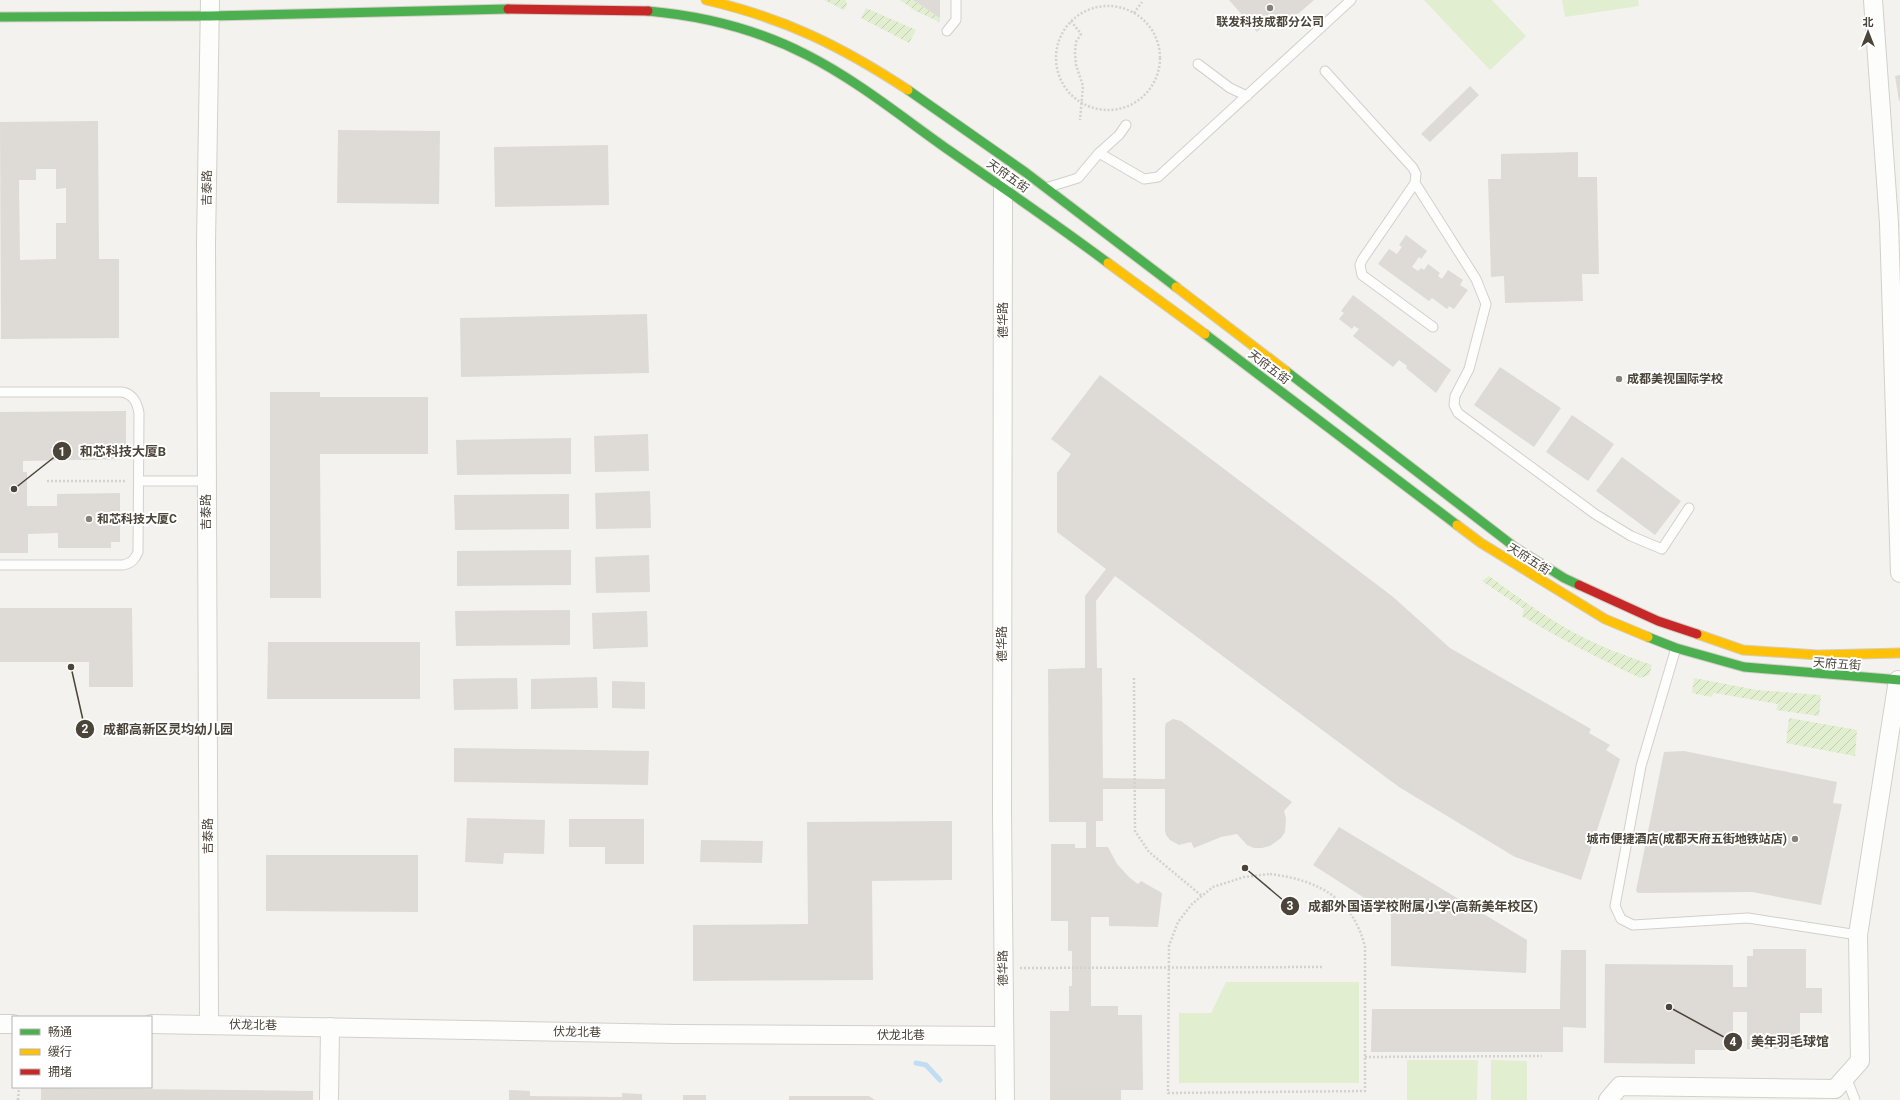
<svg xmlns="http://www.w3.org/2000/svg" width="1900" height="1100" viewBox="0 0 1900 1100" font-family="Roboto,'Noto Sans SC',sans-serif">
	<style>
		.grass { fill: #e1eecf }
		.garden { fill: url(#garden-furrows) }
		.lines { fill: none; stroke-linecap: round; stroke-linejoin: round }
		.stream { stroke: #c0ddf1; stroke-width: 5 }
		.building { fill: #dedbd6; fill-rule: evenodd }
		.lane-casing { stroke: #d2d0cb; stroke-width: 11 }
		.street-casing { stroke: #d2d0cb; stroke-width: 20 }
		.fast-casing { stroke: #d3cfc5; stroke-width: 11 }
		.slow-casing { stroke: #d3cfc5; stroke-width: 11 }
		.jam-casing { stroke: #d3cfc5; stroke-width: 11 }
		.path { stroke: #d3d2cc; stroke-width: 2.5; stroke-dasharray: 2 2; stroke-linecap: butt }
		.lane { stroke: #fdfdfc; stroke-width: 9 }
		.street { stroke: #fdfdfc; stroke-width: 18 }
		.fast { stroke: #4caf50; stroke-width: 9 }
		.slow { stroke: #ffc107; stroke-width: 9 }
		.jam { stroke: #c62828; stroke-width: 9 }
		.poi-dot { fill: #868178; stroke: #fff; stroke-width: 1.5 }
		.labels { text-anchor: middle; stroke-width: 4; stroke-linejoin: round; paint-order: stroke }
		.poi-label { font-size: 12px; font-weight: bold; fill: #4b4439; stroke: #fff; text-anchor: start }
		.street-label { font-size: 12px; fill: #4b4439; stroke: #fff }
		.leader { fill: none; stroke: #4b4439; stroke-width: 1.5 }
		.callout-dot { fill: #4b4439; stroke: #fff; stroke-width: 1.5 }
		.mark-label { font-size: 12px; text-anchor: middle; font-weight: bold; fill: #fff }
		.callout-label { font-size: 13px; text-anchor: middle; font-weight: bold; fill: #4b4439; stroke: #fff; stroke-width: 4; stroke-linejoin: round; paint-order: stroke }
	</style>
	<defs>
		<pattern id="garden-furrows" width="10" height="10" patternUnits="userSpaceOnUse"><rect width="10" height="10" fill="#e1eecf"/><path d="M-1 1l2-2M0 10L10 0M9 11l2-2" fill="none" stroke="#c3cdb2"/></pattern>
	</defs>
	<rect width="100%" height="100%" fill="#f4f2ee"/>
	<!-- grass -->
	<g class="grass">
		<path d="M1424,0H1492L1526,36L1490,70Z"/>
		<path d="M1562,0H1638L1639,6L1565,17Z"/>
		<path d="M1226,982H1359V1083H1179V1013H1211Z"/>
		<path d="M1407,1060H1478L1477,1100H1407Z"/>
		<path d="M1491,1060L1527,1061V1100H1491Z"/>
	</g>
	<!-- garden -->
	<g class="garden">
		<path d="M824,0H846L847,6L844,10Z"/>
		<path d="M900,0H913L940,18L939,22L914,10Z"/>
		<path d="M866,8L916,30L909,43L861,18Z"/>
		<path d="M1489,576C1516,596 1544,616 1573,632C1598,646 1626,656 1652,665L1649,675L1640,678C1600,659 1560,639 1522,616L1524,609L1482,581Z"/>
		<path d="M1694,678L1757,690L1821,695L1819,716L1776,710L1778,704L1714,693L1711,697L1692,693Z"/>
		<path d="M1789,718L1857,730L1855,756L1786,743Z"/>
	</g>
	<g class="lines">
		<!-- stream -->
		<path class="stream" d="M916,1063L926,1065L940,1080"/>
	</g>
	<!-- building -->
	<g class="building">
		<path d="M913,0H940V18Z"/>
		<path d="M1229,0H1314L1283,27L1274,17L1257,32Z"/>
		<path d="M1900,75V101H1899L1895,76Z"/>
		<path d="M1470,86L1479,95L1430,142L1421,134Z"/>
		<path d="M98,121L99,259H119V338L1,339L0,122ZM36,169H56V189L66,188V223H56V259L20,260L19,180H36Z"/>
		<path d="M338,130L440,131L439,204L337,203Z"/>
		<path d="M608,145L609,205L495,207L494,147Z"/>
		<path d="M1578,152V177H1597L1599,274H1582L1583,301L1505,303L1504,276L1491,277L1488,179H1501V154Z"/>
		<path d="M1406,235L1427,251L1421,259L1419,257L1412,267L1418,271L1421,268L1424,270L1428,264L1440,273L1438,276L1442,279L1448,270L1463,280L1460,285L1468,290L1454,309L1449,306L1447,309L1432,298L1429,301L1378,264L1389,249L1397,254L1402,247L1399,245Z"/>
		<path d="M1353,295L1451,370L1436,393L1406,368L1407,366L1399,360L1393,367L1353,336L1359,329L1354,326L1352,329L1339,319L1344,313L1341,311Z"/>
		<path d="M647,314L649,373L461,377L460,318Z"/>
		<path d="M1500,367L1561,408L1534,447L1474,405Z"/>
		<path d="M1100,375L1392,596L1450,648L1591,729L1589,733L1610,745L1606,750L1620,759L1581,880L1515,857L1399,787L1115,576L1096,601L1097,668H1102L1103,778L1165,779V727L1166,723L1173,719L1181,721L1292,802L1284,811L1286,818L1285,832L1281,838L1270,846L1262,848H1254L1247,845L1237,834L1221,837L1194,848L1191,842L1179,845L1170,840L1166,835L1165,830V789H1103V821H1096V847H1108L1117,864L1130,878L1138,884L1141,881L1162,893L1158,927L1109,926V917H1091V1006H1118V1015H1142L1143,1090H1121V1100H1050V1011H1069V986H1072V951H1068V921H1051V844H1075V848H1086V822H1049L1048,669L1085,668V596L1106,569L1057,532V473L1071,454L1051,439Z"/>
		<path d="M270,392H320V397H428V454H320L321,598H270Z"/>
		<path d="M126,411V459L23,461V472H27V506H57V494L120,493V542H111V548H58V533L28,534V553H0V412Z"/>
		<path d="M1572,415L1614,444L1588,481L1546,452Z"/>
		<path d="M648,434L649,471L595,472L594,436Z"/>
		<path d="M571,438V474L457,475L456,440Z"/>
		<path d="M1622,457L1681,501L1655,535L1596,491Z"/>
		<path d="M650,491L651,528L596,529L595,493Z"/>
		<path d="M569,494V529L455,530L454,495Z"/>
		<path d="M571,550V585L457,586V551Z"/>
		<path d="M649,555L650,592L596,593L595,557Z"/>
		<path d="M0,608H132L133,687H89V662H0Z"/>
		<path d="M570,610V645L456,646L455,611Z"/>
		<path d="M647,611L648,647L593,649L592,613Z"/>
		<path d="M268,642H420V699H267Z"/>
		<path d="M597,677L598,708L531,709V679Z"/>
		<path d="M517,678L518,709L454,710L453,679Z"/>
		<path d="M612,681L645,682V709L612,708Z"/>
		<path d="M454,748L649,751L648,785L454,782Z"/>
		<path d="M1684,751L1837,782L1833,803L1842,804L1821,905L1752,892L1638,893L1636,891L1664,752Z"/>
		<path d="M467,818L545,820L544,854L504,853L503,864L465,862Z"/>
		<path d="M569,819H644V864H605V847H569Z"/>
		<path d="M952,821V880L872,881L873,980L693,981V925L808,924L807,822Z"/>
		<path d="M1339,827L1527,940L1526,973L1391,966V915L1313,865Z"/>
		<path d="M701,840L763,841L762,863L700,862Z"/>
		<path d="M266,855H418V912L266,911Z"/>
		<path d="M1753,949H1806V988H1822V1013H1800V1049H1747V1012H1733V1050H1695V1064L1604,1063L1605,964L1733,965V987H1747V956H1753Z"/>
		<path d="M1561,950H1586V1028L1563,1027V1052H1371L1372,1009H1560Z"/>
		<path d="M41,1088L313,1091V1100H41Z"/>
		<path d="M509,1090L530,1091V1096L622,1097V1093L642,1094V1100H509Z"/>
		<rect x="683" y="1095" width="23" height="5"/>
		<path d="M789,1096H869L875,1100H789Z"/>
	</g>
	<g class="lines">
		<defs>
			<g id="lane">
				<path d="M947,31L956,20V0"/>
				<path d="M1198,64L1230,88L1247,96"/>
				<path d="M1325,71L1413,168L1416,174L1415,183L1476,279L1486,304L1469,369L1455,396L1454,405L1458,413L1595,514L1631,536L1662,549L1689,508"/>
				<path d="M1099,153L1119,135L1126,125"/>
				<path d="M1415,183L1362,260L1360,265L1362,275L1433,327"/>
				<path d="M1049,187L1078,178L1099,153L1144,179L1158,177L1351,0"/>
				<path d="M0,392H122C133,394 137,402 139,413L138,552C135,559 132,563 123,565H0"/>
				<path d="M139,481H206"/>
				<path d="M1676,648L1641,766L1615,906L1621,919L1633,925L1748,918L1858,935"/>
				<path d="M1846,1077L1855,1100"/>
			</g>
			<g id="street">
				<path d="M1873,0L1889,223L1900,573"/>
				<path d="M1003,188L1002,813L1005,1100"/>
				<path d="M0,1024H13"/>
				<path d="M151,1024L676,1034L1004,1036"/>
				<path d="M209,1025L206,243L210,0"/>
				<path d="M329,1100L330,1027"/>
				<path d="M1608,1100L1620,1086L1835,1089L1860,1061L1858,935L1898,680"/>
			</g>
			<g id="fast">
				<path d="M648,11C703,16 757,29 807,55C858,81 903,118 950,151C1003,188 1056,224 1108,263"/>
				<path d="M0,17L210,16L508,9"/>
				<path d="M908,90L1025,172L1176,287"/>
				<path d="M1205,334L1457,525"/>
				<path d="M1286,371L1516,548L1564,578L1579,585"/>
				<path d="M1648,637L1676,648L1744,667L1900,680"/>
			</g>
			<g id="slow">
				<path d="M706,0C784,18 841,46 908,90"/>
				<path d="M1108,263L1205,334"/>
				<path d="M1176,287L1286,371"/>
				<path d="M1457,525L1481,543L1605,619L1648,637"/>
				<path d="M1697,634L1743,650L1818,655L1900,653"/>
			</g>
			<g id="jam">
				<path d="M508,9L648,11"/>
				<path d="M1579,585L1658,621L1697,634"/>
			</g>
		</defs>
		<!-- lane casing -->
		<use href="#lane" class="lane-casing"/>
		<!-- street casing -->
		<use href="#street" class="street-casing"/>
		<!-- fast casing -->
		<use href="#fast" class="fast-casing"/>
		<!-- slow casing -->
		<use href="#slow" class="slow-casing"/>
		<!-- jam casing -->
		<use href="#jam" class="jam-casing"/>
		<!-- path -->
		<g class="path">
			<circle cx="1108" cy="58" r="52"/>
			<path d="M1134,13L1142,2"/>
			<path d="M1071,21L1081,34L1076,42L1075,53L1076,65L1083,86L1080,120"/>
			<path d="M47,481H126"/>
			<path d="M1134,678L1135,831L1149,852L1202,896"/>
			<path d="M1270,874C1318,880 1353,898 1365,947V1091L1168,1093L1169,946L1178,922L1192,904L1213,887L1244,877Z"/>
			<path d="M1020,968L1324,967"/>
			<path d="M1365,1057L1542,1056"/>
			<path d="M18,1100L19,1087"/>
		</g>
		<!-- lane -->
		<use href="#lane" class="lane"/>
		<!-- street -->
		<use href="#street" class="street"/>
		<!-- fast -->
		<use href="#fast" class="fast"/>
		<!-- slow -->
		<use href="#slow" class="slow"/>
		<!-- jam -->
		<use href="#jam" class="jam"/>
	</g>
	<!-- markers -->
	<g class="poi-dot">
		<circle cx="1270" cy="8" r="4"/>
		<circle cx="1619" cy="379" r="4"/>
		<circle cx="89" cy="519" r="4"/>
		<circle cx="1795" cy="839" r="4"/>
	</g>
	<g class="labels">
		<!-- poi labels -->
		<g class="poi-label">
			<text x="1270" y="26" text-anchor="middle">联发科技成都分公司</text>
			<text x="1627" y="383">成都美视国际学校</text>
			<text x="97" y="523">和芯科技大厦C</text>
			<text x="1787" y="843" text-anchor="end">城市便捷酒店(成都天府五街地铁站店)</text>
		</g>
		<!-- street labels -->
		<g class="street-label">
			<text transform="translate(1008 176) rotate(35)" y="4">天府五街</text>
			<text transform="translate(207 188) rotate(-89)" y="4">吉泰路</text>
			<text transform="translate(1003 320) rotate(-90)" y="4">德华路</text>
			<text transform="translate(1269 367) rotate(37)" y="4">天府五街</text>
			<text transform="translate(206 512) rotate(-90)" y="4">吉泰路</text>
			<text transform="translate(1529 559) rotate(32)" y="4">天府五街</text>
			<text transform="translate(1002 644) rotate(-90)" y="4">德华路</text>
			<text transform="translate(1837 664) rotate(4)" y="4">天府五街</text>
			<text transform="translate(208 836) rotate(-90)" y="4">吉泰路</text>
			<text transform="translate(1003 968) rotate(-91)" y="4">德华路</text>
			<text transform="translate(253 1025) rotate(1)" y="4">伏龙北巷</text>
			<text transform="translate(577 1032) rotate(1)" y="4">伏龙北巷</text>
			<text x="901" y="1039">伏龙北巷</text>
		</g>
	</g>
	<!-- callouts -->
	<path class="leader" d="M14 489L62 451M71 667L85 729M1245 868L1290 906M1669 1007L1733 1042"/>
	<g class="callout-dot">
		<circle cx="14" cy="489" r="4"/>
		<circle cx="71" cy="667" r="4"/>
		<circle cx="1245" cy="868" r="4"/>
		<circle cx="1669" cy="1007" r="4"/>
		<circle cx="62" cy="451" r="10"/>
		<circle cx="85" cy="729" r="10"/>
		<circle cx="1290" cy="906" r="10"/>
		<circle cx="1733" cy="1042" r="10"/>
	</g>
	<g class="mark-label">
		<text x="62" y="456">1</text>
		<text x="85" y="733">2</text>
		<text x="1290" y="910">3</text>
		<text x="1733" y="1046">4</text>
	</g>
	<g class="callout-label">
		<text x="123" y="456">和芯科技大厦B</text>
		<text x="168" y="734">成都高新区灵均幼儿园</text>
		<text x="1423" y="911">成都外国语学校附属小学(高新美年校区)</text>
		<text x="1790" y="1046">美年羽毛球馆</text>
	</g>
	<!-- legend -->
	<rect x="12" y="1016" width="140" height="72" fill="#ffffff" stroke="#b7b4b0"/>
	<rect x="20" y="1029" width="20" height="6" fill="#4caf50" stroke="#b7b4b0"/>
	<text x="48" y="1036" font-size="12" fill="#4b4439">畅通</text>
	<rect x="20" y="1049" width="20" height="6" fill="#ffc107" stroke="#b7b4b0"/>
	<text x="48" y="1056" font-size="12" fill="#4b4439">缓行</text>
	<rect x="20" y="1069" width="20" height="6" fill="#c62828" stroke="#b7b4b0"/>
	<text x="48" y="1076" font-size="12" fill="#4b4439">拥堵</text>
	<!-- north arrow -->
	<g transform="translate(1868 32)" stroke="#ffffff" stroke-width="3" paint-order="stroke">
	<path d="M0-3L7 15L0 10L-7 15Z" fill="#4b4439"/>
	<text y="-6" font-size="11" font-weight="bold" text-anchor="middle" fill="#4b4439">北</text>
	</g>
</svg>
